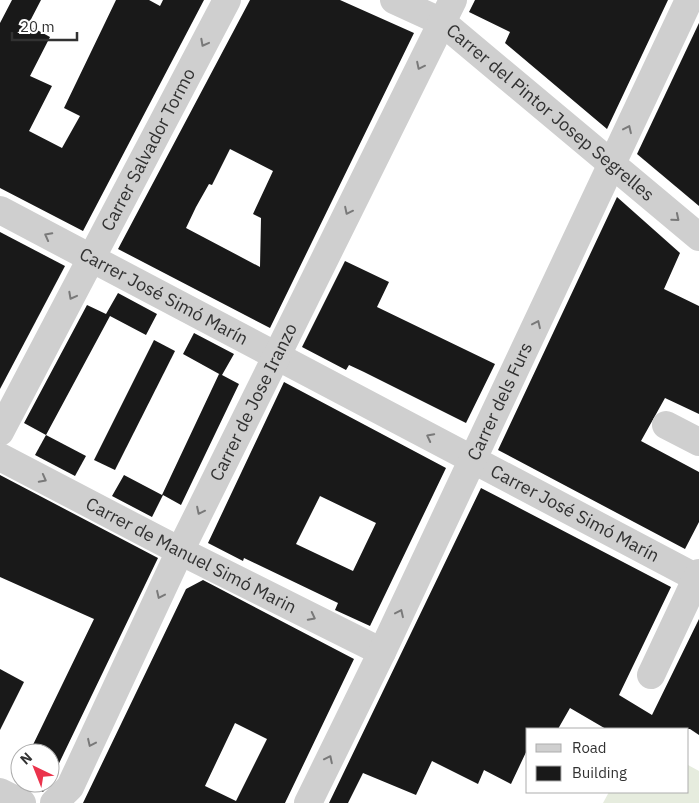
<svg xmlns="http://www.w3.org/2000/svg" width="699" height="803" viewBox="0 0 699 803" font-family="'IBM Plex Sans',sans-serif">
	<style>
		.green { fill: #e6ecde }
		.building { fill: #191919; fill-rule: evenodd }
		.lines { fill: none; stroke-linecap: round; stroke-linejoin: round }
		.minor { stroke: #cfcfcf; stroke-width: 28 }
		.oneway { stroke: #797979 }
		.labels { text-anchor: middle; stroke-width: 5; stroke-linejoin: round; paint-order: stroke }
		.street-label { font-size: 18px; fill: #323232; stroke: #fff }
	</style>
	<rect width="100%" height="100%" fill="#fff"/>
	<!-- green -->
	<path class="green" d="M688,765L699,771V803H603L609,792H688Z"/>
	<!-- building -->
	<g class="building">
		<path d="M12,0H41L28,25L50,37L30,76L52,86L29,131L62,148L80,116L64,108L116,0H149L160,6L163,0H204L83,231L0,188V23Z"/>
		<path d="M250,0H340L414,33L270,328L118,249ZM230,149L273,171L253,214L261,218L260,267L186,228L196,207L209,184L212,185Z"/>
		<path d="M475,0H668L607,129L505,43L510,32L469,12Z"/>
		<path d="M699,23V206L637,154Z"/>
		<path d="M617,197L680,253L664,289L699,306V414L665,398L641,441L699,472V522L685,549L498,450Z"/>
		<path d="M0,232L65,266L0,389Z"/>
		<path d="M345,261L389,282L377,307L495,364L466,423L364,372L349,365L346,370L302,347Z"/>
		<path d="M118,293L157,314L146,335L110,316L46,435L24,423L87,305L106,314Z"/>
		<path d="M194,333L234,354L222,375L239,384L181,505L163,495L152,517L112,496L124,475L162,495L219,374L221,375L183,354Z"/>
		<path d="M154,340L175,351L115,470L94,460Z"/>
		<path d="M284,382L446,468L370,626L335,610L338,603L244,558L243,561L208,543ZM320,496L376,523L353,571L296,544Z"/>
		<path d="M46,435L86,456L75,476L35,455Z"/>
		<path d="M0,475L158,558L50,782V753H29L94,619L0,577Z"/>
		<path d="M481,488L671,587L619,695L652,715L699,619V735L690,729H606L570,708L558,729H528V748L511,784L484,770L478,784L432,761L416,795L363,773L348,803H329Z"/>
		<path d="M203,580L354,659L285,803H83L186,589ZM235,723L267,739L236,801L205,786Z"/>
		<path d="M0,669L24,682L0,730Z"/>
		<path d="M25,783H50L43,792Z"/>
	</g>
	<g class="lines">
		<!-- minor -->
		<g class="minor">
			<path id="s1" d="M394,0L442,22L699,237"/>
			<path id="s2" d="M0,210L699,579"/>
			<path d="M666,425L699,442"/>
			<path id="s3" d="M0,432L227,0"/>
			<path id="s4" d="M0,457L180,551L382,652"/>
			<path d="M651,675L699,573"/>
			<path d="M0,792L22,803"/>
			<path id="s5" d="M54,803L70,787L180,551L453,0"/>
			<path id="s6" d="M308,803L382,652L689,0"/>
		</g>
	</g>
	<!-- one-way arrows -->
	<defs><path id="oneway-chevron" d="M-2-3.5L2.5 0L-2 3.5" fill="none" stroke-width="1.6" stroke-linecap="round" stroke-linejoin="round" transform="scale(1.25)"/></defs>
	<g class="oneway">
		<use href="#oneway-chevron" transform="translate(204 43) rotate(118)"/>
		<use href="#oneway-chevron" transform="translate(420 66) rotate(116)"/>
		<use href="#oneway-chevron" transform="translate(628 129) rotate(-65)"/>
		<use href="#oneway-chevron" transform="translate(348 211) rotate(116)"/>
		<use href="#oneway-chevron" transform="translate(676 218) rotate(40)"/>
		<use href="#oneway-chevron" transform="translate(48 236) rotate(-152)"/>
		<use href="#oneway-chevron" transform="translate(72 296) rotate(118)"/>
		<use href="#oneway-chevron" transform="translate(537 324) rotate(-65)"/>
		<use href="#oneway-chevron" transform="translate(430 437) rotate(-153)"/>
		<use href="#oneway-chevron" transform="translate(43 479) rotate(28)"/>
		<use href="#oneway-chevron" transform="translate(200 511) rotate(116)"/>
		<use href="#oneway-chevron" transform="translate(160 595) rotate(115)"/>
		<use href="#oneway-chevron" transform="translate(400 613) rotate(-65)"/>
		<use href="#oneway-chevron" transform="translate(312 617) rotate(27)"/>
		<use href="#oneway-chevron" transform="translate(91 743) rotate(115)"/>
		<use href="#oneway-chevron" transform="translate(329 759) rotate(-64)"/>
	</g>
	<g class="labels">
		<!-- street labels -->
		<g class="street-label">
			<text dy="6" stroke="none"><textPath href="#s1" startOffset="194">Carrer del Pintor Josep Segrelles</textPath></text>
			<text dy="6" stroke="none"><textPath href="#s3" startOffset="319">Carrer Salvador Tormo</textPath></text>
			<text dy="6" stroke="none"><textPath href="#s2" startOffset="185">Carrer José Simó Marín</textPath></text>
			<text dy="6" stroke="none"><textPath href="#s5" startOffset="449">Carrer de Jose Iranzo</textPath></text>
			<text dy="6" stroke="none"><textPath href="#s6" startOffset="445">Carrer dels Furs</textPath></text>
			<text dy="6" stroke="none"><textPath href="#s2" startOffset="650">Carrer José Simó Marín</textPath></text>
			<text dy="6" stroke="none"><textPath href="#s4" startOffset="215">Carrer de Manuel Simó Marin</textPath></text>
		</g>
	</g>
	<!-- legend -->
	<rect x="526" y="728" width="162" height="65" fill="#ffffff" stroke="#adadad"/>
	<rect x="536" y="744" width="25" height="8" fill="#cfcfcf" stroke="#adadad"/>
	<text x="572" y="753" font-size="15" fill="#323232">Road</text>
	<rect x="536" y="766" width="25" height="15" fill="#191919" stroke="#adadad"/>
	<text x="572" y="778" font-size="15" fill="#323232">Building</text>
	<!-- north arrow -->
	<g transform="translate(35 768) rotate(317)"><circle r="24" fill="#ffffff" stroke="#adadad"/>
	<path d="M0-4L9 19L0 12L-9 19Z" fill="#eb334c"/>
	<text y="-8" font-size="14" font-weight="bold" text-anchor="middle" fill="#323232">N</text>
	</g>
	<!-- scale -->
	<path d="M12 32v8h65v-8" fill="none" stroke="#323232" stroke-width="2.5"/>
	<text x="20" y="32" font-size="15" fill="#323232" stroke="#ffffff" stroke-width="4" paint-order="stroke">20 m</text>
</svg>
